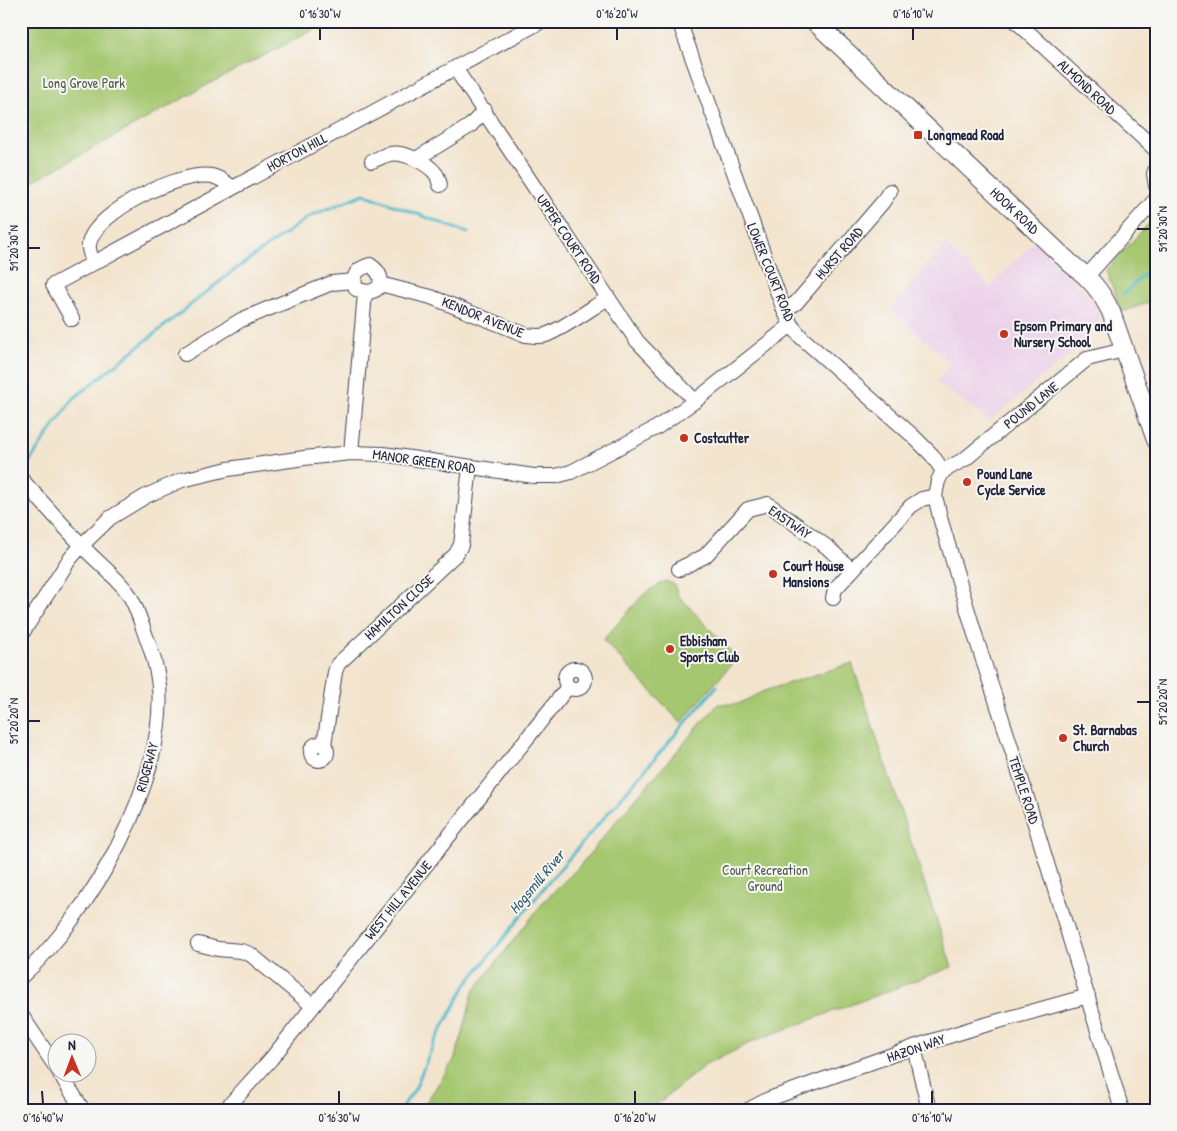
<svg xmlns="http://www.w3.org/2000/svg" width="1177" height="1131" viewBox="0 0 1177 1131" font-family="'Patrick Hand',sans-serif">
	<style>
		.built { fill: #ecd1ea }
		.green { fill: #a5c770; stroke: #647456 }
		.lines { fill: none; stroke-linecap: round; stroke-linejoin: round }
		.stream { stroke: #50bacc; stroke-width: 3 }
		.minor-casing { stroke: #413f51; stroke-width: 16 }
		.major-casing { stroke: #413f51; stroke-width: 20 }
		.minor { stroke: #fff; stroke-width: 14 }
		.major { stroke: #fff; stroke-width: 18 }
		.ticks { fill: none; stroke: #22223b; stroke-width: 2 }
		.poi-dot { fill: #c8321e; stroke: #f6f6f2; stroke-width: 2 }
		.labels { text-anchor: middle; stroke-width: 4; stroke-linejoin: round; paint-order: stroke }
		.park-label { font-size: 14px; fill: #505c4e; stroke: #f6f6f2 }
		.street-label { font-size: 14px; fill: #22223b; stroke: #f6f6f2 }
		.poi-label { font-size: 14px; font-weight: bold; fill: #22223b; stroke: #f6f6f2; text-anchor: start }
		.water-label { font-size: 15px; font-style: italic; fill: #32576e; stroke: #f6f6f2 }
		.neatline { fill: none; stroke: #22223b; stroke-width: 2 }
		.ticks-label { font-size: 12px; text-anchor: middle; fill: #22223b }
	</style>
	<rect width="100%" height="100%" fill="#f6f6f2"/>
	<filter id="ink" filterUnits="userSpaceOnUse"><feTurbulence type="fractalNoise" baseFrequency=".02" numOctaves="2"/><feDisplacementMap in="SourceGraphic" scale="10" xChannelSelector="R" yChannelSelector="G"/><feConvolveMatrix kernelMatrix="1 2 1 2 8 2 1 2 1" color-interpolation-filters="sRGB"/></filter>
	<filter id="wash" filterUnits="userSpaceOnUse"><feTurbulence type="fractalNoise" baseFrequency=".0096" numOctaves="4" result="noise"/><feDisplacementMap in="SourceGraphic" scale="20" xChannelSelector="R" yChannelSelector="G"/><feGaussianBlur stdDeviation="1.12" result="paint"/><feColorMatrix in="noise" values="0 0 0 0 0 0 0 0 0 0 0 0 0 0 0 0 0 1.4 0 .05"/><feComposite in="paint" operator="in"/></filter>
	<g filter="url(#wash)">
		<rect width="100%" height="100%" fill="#f3e4ce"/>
		<!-- built -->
		<path class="built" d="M1035,240L1096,304L1101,320L1079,347L989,421L936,381L951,363L891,310L945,245L990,287Z"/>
		<!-- green -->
		<g class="green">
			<path d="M21,21H331L211,83L21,188Z"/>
			<path d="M1156,218V300L1122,312L1106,270L1150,222Z"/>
			<path d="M665,581L674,584L678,595L737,658L681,723L603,640L644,594Z"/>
			<path d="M852,663L952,967L754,1041L704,1066L650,1110H421L454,1060L462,1036L473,992L545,900L578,868L622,814L718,704H738L764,691Z"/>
		</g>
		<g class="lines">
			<!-- stream -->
			<g class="stream">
				<path d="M1123,295L1156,262"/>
				<path d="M25,468L73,399L233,271L310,216L364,194L468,233"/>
				<path d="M400,1110L415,1089L433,1045L466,985L547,884L717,686"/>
			</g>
		</g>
	</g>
	<g filter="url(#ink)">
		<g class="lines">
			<defs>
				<g id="minor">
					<path d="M679,21L784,310L791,325L802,338L913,436L932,455L943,471"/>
					<path d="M1016,21L1156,150"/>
					<path d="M455,68L637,341L695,401"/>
					<path d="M416,159L470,126L485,110"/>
					<path d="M372,161C378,159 384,155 390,154C403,151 428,163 436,174C438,177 439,181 440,185"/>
					<path d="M1156,168L1154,174L1156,186"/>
					<path d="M93,262C91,256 88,250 89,244C94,212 182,170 212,176C220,178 225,182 232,187"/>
					<path d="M370,265C390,278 380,299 356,289C352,275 356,269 370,265Z"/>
					<path d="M1087,276L1156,199"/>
					<path d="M380,284L431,297L526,335C533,336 539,337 546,335C566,327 590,309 608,298"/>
					<path d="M784,310L796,303L882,203L890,191"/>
					<path d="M72,319L53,285L542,21"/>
					<path d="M185,354L241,320L265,310L332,283L354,281"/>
					<path d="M351,453L365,293"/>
					<path d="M21,479C43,503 65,528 88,552C100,564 118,579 128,593C135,603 140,619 144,631C151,648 157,667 159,686C167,781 90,915 21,977"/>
					<path d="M679,569L705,556L748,509L768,504L827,547L852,570"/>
					<path d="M833,598L835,589L911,506L922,499L935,496"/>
					<path d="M21,635L69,560L82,545L110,518L146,496L182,480L228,469L304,458L351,453L383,454L534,476H556L571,472L656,428L695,401L791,325"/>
					<circle cx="575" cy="679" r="10"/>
					<circle cx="319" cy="752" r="8"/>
					<path d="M324,745L335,672L338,664L456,554L461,545L470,467"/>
					<path d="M198,944L218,949L241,951L250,954L313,1006"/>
					<path d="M21,1015L58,1070"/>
					<path d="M914,1047L929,1110"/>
					<path d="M60,1074L83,1110"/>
					<path d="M225,1110L271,1059L568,687"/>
					<path d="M748,1110L769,1099L914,1047L974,1028L1088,996"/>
					<path d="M1122,1110L1021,778L976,638L941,521L935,496L938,481L943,471L965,459L1087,359L1124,350"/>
				</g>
				<g id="major">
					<path id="s1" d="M814,21L1071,264C1090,278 1101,291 1111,312L1156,440"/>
				</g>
			</defs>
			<!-- minor casing -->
			<use href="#minor" class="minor-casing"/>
			<!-- major casing -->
			<use href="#major" class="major-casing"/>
			<!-- minor -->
			<use href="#minor" class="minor"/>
			<!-- major -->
			<use href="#major" class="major"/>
		</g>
	</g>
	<!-- ticks -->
	<path class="ticks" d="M320,28V40M617,28V40M913,28V40M1137,229H1150M28,248H40M1137,702H1150M28,721H40M42,1091L43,1104M339,1091V1104M635,1091V1104M932,1091V1104"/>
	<!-- markers -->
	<g class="poi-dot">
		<rect x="913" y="130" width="10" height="10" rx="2.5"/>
		<circle cx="1004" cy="334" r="5"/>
		<circle cx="684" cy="438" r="5"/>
		<circle cx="967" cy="482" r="5"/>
		<circle cx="773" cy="574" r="5"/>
		<circle cx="670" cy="649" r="5"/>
		<circle cx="1063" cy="738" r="5"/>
	</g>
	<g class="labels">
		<!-- park labels -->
		<g class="park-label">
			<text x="84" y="88">Long Grove Park</text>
			<text x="765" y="875">Court Recreation<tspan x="765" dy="16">Ground</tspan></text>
		</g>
		<!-- street labels -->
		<g class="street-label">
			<text transform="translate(1087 87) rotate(43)" y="5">ALMOND ROAD</text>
			<text transform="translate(297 152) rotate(-28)" y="5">HORTON HILL</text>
			<text dy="5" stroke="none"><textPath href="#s1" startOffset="276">HOOK ROAD</textPath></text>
			<text transform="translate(569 239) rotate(56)" y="5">UPPER COURT ROAD</text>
			<text transform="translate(839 253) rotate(-49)" y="5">HURST ROAD</text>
			<text transform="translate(771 272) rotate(68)" y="5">LOWER COURT ROAD</text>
			<text transform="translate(483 317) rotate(22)" y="5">KENDOR AVENUE</text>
			<text transform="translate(1031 405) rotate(-39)" y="5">POUND LANE</text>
			<text transform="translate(424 461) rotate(8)" y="5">MANOR GREEN ROAD</text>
			<text transform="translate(790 522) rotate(34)" y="5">EASTWAY</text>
			<text transform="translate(399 607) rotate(-43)" y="5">HAMILTON CLOSE</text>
			<text transform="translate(147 767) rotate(-75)" y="5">RIDGEWAY</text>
			<text transform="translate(1024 790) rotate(72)" y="5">TEMPLE ROAD</text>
			<text transform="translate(398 900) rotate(-51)" y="5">WEST HILL AVENUE</text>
			<text transform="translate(916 1048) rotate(-19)" y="5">HAZON WAY</text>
		</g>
		<!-- poi labels -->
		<g class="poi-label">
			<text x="928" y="140">Longmead Road</text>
			<text x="1014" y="331">Epsom Primary and<tspan x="1014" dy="16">Nursery School</tspan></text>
			<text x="694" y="443">Costcutter</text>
			<text x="977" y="479">Pound Lane<tspan x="977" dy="16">Cycle Service</tspan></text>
			<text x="783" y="571">Court House<tspan x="783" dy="16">Mansions</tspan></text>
			<text x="680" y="646">Ebbisham<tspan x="680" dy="16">Sports Club</tspan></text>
			<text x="1073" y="735">St. Barnabas<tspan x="1073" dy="16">Church</tspan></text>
		</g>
		<!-- water labels -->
		<g class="water-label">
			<text transform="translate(537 882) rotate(-50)" y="5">Hogsmill River</text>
		</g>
	</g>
	<!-- margin -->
	<rect width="1177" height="1131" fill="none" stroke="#f6f6f2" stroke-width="55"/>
	<!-- north arrow -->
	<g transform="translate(72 1058) rotate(359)"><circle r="24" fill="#f6f6f2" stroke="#a1a1a9"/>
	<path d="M0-4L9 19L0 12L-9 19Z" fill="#c8321e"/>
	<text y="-8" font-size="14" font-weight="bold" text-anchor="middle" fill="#22223b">N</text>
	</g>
	<rect x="28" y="28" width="1122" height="1076" class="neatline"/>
	<g class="ticks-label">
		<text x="320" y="18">0°16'30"W</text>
		<text x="617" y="18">0°16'20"W</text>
		<text x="913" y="18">0°16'10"W</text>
		<text transform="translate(1163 229) rotate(-90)" y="4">51°20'30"N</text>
		<text transform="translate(14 248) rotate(-90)" y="4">51°20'30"N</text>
		<text transform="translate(1163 702) rotate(-90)" y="4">51°20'20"N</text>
		<text transform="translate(14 721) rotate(-90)" y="4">51°20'20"N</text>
		<text x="43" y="1122">0°16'40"W</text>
		<text x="339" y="1122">0°16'30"W</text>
		<text x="635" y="1122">0°16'20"W</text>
		<text x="932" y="1122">0°16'10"W</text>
	</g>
</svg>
